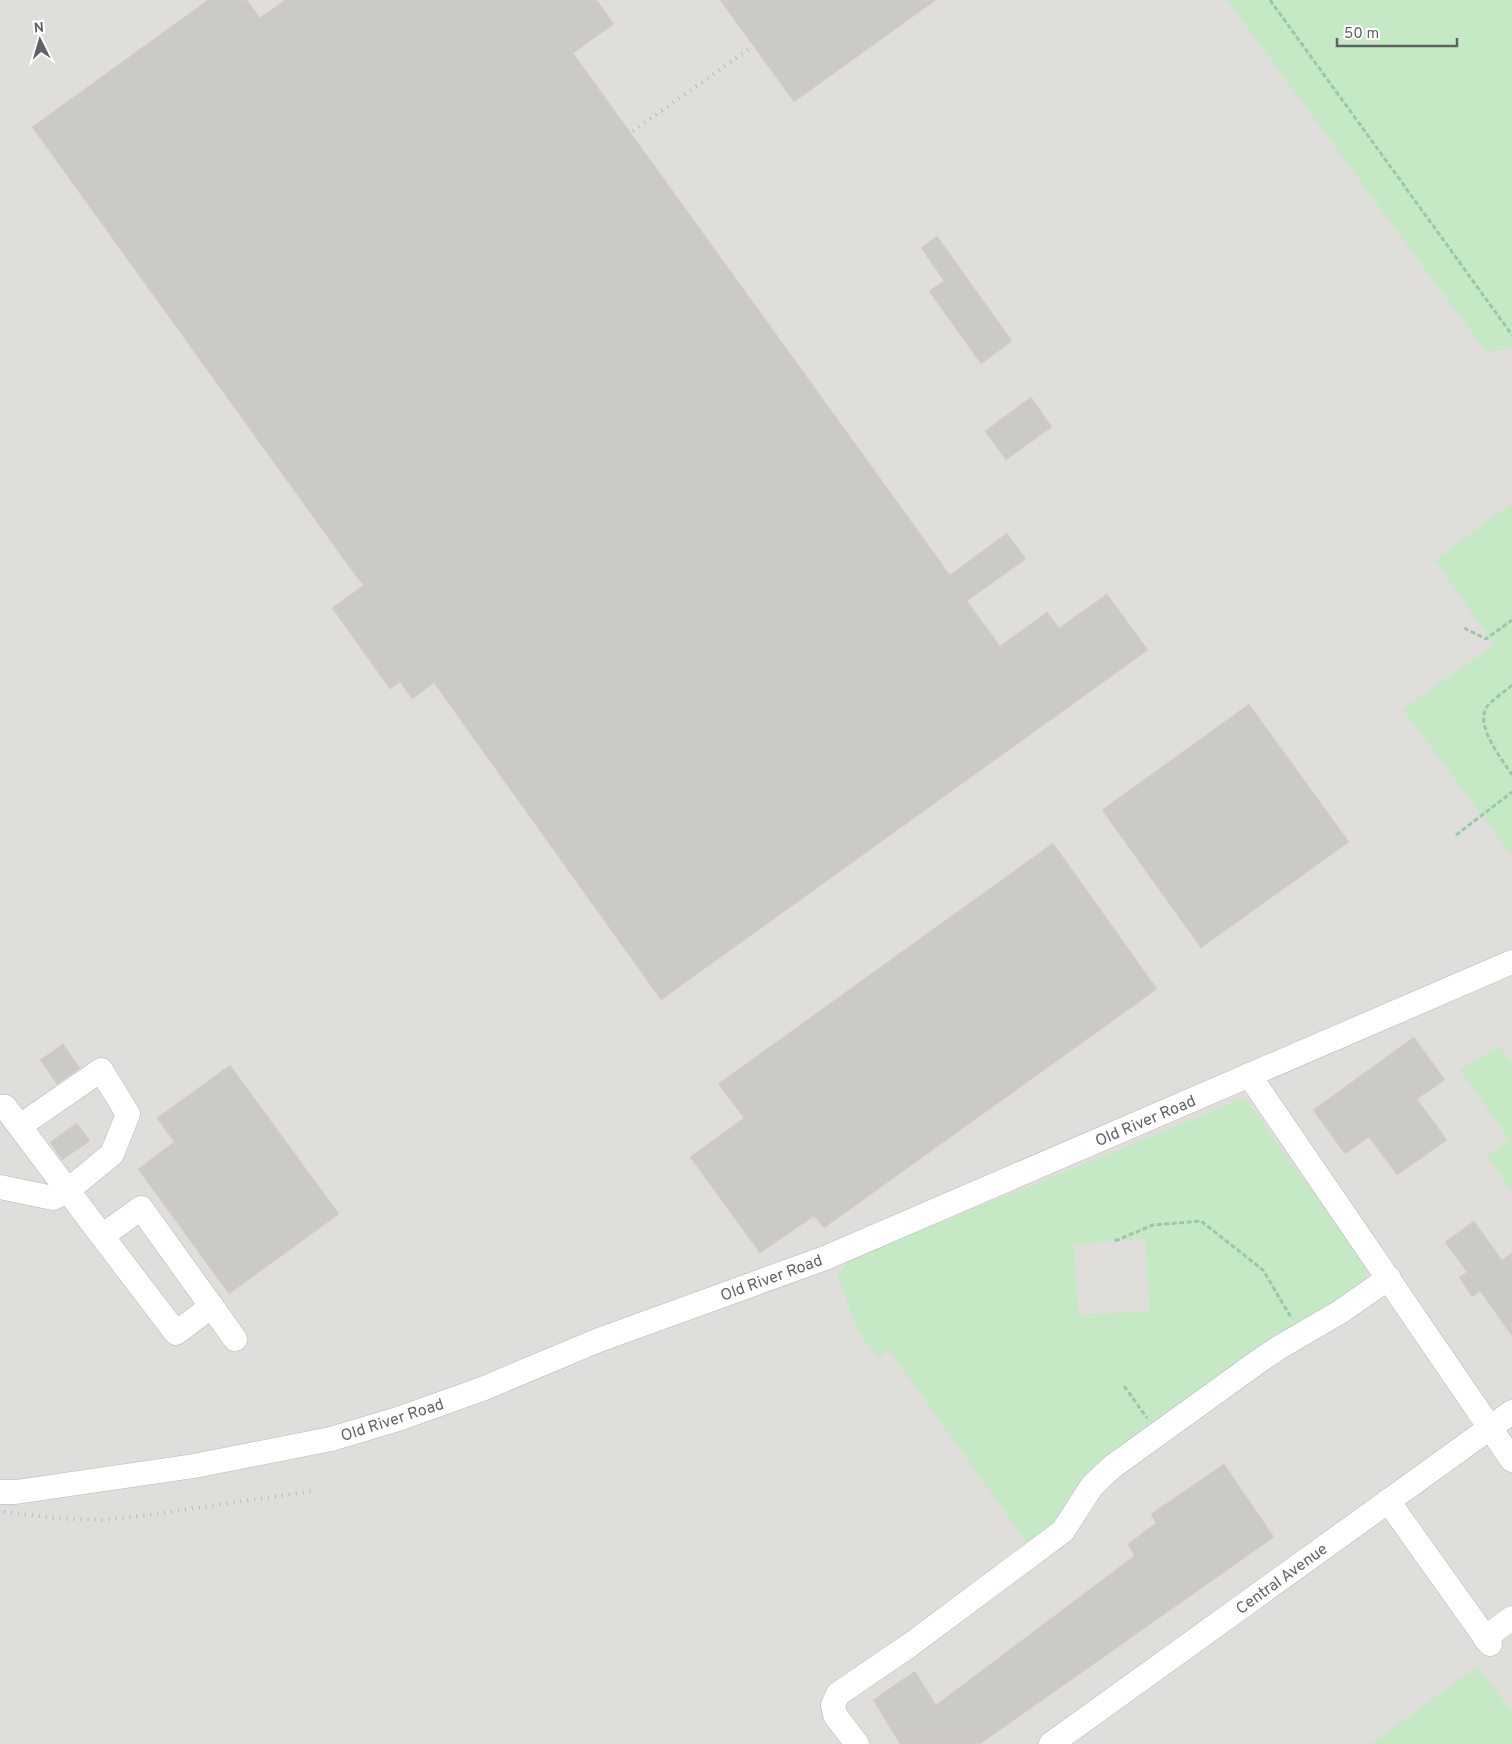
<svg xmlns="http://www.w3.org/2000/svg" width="1512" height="1744" viewBox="0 0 1512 1744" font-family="Overpass,sans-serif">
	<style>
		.industrial { fill: #e0deda }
		.green { fill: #c5e8c5; fill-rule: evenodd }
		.building { fill: #cccac5; stroke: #d6d1c6 }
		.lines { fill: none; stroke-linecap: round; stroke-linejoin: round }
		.minor-casing { stroke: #b5b8bc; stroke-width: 25 }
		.path { stroke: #9cc7a9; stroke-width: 3; stroke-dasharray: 5 2.5; stroke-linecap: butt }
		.minor { stroke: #fff; stroke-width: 24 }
		.rail { stroke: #b6b7b8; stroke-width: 4; stroke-dasharray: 1 6; stroke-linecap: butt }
		.labels { text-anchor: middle; stroke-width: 4.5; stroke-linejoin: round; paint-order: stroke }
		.street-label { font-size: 16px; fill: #5f6368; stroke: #fff }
	</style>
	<rect width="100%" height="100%" fill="#f1efe8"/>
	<!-- industrial -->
	<rect class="industrial" x="0" y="0" width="1512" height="1744"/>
	<!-- green -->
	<g class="green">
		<path d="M1227,0H1512V348L1486,352Z"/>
		<path d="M1512,503V856L1403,709L1494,645L1435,560Z"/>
		<path d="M1499,1046L1512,1064V1191L1487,1157L1509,1139L1460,1070Z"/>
		<path d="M1245,1098L1367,1267L1365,1282L1239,1364L1057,1525L1030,1547L889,1350L879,1358L858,1331L838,1276L849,1260ZM1145,1239L1150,1311L1079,1315L1074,1244Z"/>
		<path d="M1478,1666L1512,1713V1744H1371Z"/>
	</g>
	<!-- building -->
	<g class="building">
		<path d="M208,0H247L260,18L285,0H597L614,24L573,53L950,575L1007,533L1026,559L967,601L1000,646L1047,612L1059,628L1107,594L1148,650L661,1000L434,683L412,699L400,682L390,689L332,608L364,585L355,575L32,127Z"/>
		<path d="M720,0H936L794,102Z"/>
		<path d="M937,236L1012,341L981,364L929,291L944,281L921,248Z"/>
		<path d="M1031,397L1052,427L1006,460L985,431Z"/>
		<path d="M1249,704L1349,842L1201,948L1102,810Z"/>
		<path d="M1053,843L1157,989L824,1228L814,1216L760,1253L690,1157L744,1118L718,1084Z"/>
		<path d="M1414,1037L1445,1080L1417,1099L1447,1140L1397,1175L1369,1137L1345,1154L1313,1110Z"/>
		<path d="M63,1044L80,1068L57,1084L40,1060Z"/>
		<path d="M230,1065L339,1214L229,1294L138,1169L174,1142L157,1118Z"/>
		<path d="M77,1123L90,1141L62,1160L50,1142Z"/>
		<path d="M1474,1221L1502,1260L1512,1253V1336L1480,1291L1472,1297L1459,1277L1467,1272L1445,1242Z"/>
		<path d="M1224,1464L1274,1537L980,1744H900L873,1700L915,1671L936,1705L1134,1556L1128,1544L1156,1523L1151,1514Z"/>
	</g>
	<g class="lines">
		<defs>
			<g id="minor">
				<path d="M1249,1075L1512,1460"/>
				<path d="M0,1107H5L102,1236"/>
				<path d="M0,1187L53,1198L67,1191L112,1154L128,1114L101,1070L20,1126"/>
				<path d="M212,1306L176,1333L102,1236L141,1208L235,1339"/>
				<path d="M0,1492H16L194,1466L331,1439L398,1419L482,1389L599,1340L825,1258L1512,962"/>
				<path d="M1388,1501L1490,1644"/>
				<path d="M1485,1638L1512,1618"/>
				<path d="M857,1744L835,1715L833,1705L838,1694L910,1645L1063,1531L1092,1486L1112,1467L1259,1361L1280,1347L1340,1312L1389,1278"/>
				<path d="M1051,1744L1512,1412"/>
			</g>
		</defs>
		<!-- minor casing -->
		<use href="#minor" class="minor-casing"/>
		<!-- path -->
		<g class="path">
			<path d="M1270,0L1512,335"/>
			<path d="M1464,628L1486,639L1512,620"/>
			<path d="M1512,685C1506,691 1489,702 1486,708C1476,728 1502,759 1512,775"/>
			<path d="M1456,835L1512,792"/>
			<path d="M1115,1241L1153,1225L1201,1221L1263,1270L1292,1319"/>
			<path d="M1124,1386L1147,1418"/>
		</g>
		<!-- minor -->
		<use href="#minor" class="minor"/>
		<!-- rail -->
		<g class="rail">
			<path d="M633,131L749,49"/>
			<path d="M4,1512L64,1519L103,1520L156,1514L312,1491"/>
		</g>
	</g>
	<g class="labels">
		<!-- street labels -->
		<g class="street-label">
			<text transform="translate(1145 1120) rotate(-23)" y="6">Old River Road</text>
			<text transform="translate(771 1277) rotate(-20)" y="6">Old River Road</text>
			<text transform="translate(392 1419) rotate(-18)" y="6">Old River Road</text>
			<text transform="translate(1281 1578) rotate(-36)" y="6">Central Avenue</text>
		</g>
	</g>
	<!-- north arrow -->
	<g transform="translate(40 40) rotate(355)" stroke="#ffffff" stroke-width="4" paint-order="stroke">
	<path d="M0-4L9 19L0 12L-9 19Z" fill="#5f6368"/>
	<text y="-8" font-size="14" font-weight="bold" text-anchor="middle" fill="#5f6368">N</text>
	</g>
	<!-- scale -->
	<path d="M1337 38v8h120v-8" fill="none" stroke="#5f6368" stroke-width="2.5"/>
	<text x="1344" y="38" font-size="15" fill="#5f6368" stroke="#ffffff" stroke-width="4" paint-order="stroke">50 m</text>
</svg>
